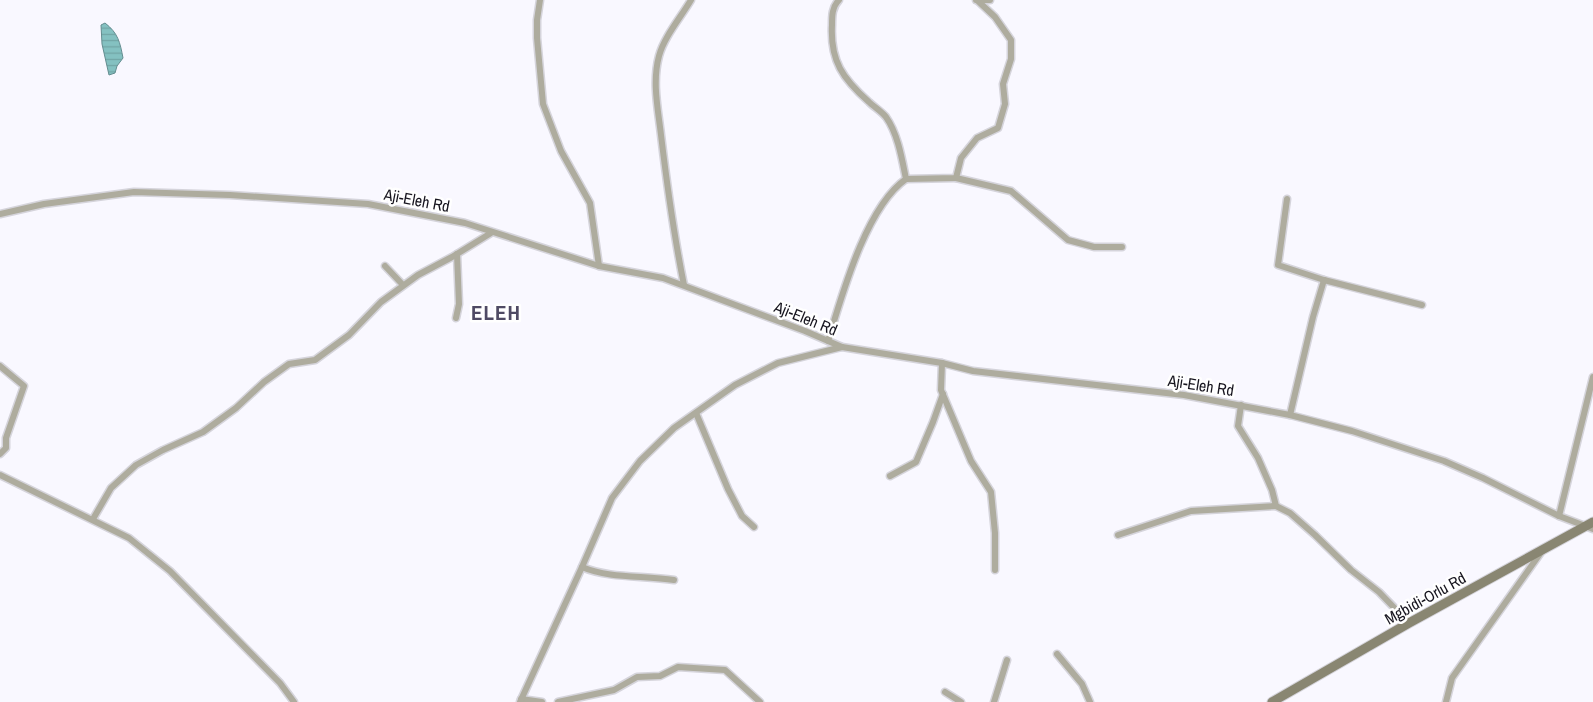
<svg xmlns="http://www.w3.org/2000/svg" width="1593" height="702" viewBox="0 0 1593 702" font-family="'Archivo Narrow',sans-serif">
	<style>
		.water { fill: url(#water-rules); stroke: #638d90 }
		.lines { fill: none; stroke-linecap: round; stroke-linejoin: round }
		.street-casing { stroke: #d5d4db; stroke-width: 9 }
		.secondary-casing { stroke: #d5d4db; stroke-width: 11 }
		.street { stroke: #aeac9e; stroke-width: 6 }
		.secondary { stroke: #898672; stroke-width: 9 }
		.labels { text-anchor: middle; stroke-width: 5; stroke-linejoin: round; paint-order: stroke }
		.street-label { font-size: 16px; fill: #16141e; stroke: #fff }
		.district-label { font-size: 21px; font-weight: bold; letter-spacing: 1px; fill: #4f4a64; stroke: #fff }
	</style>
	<defs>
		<pattern id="water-rules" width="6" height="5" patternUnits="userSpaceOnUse" patternTransform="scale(1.25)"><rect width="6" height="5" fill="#84c1c1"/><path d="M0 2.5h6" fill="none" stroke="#71a5a5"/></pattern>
	</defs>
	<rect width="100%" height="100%" fill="#f9f8ff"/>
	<!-- water -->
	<path class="water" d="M105,23C118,33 120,42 123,58L117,66L115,73L109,75L102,44L101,25Z"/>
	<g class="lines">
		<defs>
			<g id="street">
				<path d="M540,0L537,20V38L543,104L561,151L590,203L599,266"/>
				<path d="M976,0H990"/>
				<path d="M956,178L1011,191L1068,240L1094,247H1122"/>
				<path d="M906,179L956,178L961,158L977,138L998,128L1005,104L1003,84L1011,59V40L995,17L978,1"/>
				<path d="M1287,199L1278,265L1324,280L1422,305"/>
				<path d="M0,214L44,204L134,192L230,195L368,204L465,223L599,266L663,278L805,331L842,347L942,363L973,371L1184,395L1290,415L1352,431L1444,461L1483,478L1559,516L1593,529"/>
				<path d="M385,266L403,285"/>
				<path d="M684,285C674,236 667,185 661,135C658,109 652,82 659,56C664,37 681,17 691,0"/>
				<path d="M456,318L459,304L457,254"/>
				<path d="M828,341C842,295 866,207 906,179C902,159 898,134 886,117C881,111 874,107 869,102C843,79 830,61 832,25C832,16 832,7 839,0"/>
				<path d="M942,363L941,390L971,461L991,492L995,533V570"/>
				<path d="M0,366L24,386L6,438V448L0,454"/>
				<path d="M1241,405L1238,426L1258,458L1272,490L1276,506L1290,513L1315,535L1351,570L1379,592L1409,623"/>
				<path d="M696,413L728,489L742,516L754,527"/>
				<path d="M1290,415L1313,317L1324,280"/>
				<path d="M0,475L129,538L170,571L280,683L294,702"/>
				<path d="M890,476L916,462L933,422L943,394"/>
				<path d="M1559,516L1593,377"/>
				<path d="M93,519L111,488L136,465L163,450L203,432L236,408L264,382L289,364L315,360L349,335L381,302L418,275L452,257L491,233"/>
				<path d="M1118,535L1191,511L1276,506"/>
				<path d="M582,567C610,579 644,575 674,580"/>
				<path d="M1057,654L1082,684L1090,702"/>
				<path d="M945,692L961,702"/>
				<path d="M521,699L542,702"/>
				<path d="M520,702L582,567L612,498L640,461L674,428L735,385L778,363L842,347"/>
				<path d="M558,702L614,690L637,677L660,676L678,667L725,670L760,702"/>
				<path d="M994,702L1007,660"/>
				<path d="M1446,702L1452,678L1542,551"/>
			</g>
			<path id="secondary" d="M1272,702L1409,623L1593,522"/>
		</defs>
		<!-- street casing -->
		<use href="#street" class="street-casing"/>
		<!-- secondary casing -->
		<use href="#secondary" class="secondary-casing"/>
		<!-- street -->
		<use href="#street" class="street"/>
		<!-- secondary -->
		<use href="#secondary" class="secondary"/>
	</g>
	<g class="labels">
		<!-- street labels -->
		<g class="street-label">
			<text transform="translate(417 200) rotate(11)" y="6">Aji-Eleh Rd</text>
			<text transform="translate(806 318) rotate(22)" y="6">Aji-Eleh Rd</text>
			<text transform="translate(1201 385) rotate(9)" y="6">Aji-Eleh Rd</text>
			<text transform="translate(1425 598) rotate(-29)" y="6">Mgbidi-Orlu Rd</text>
		</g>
		<!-- district labels -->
		<g class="district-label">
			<text x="496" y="320">ELEH</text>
		</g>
	</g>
</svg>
